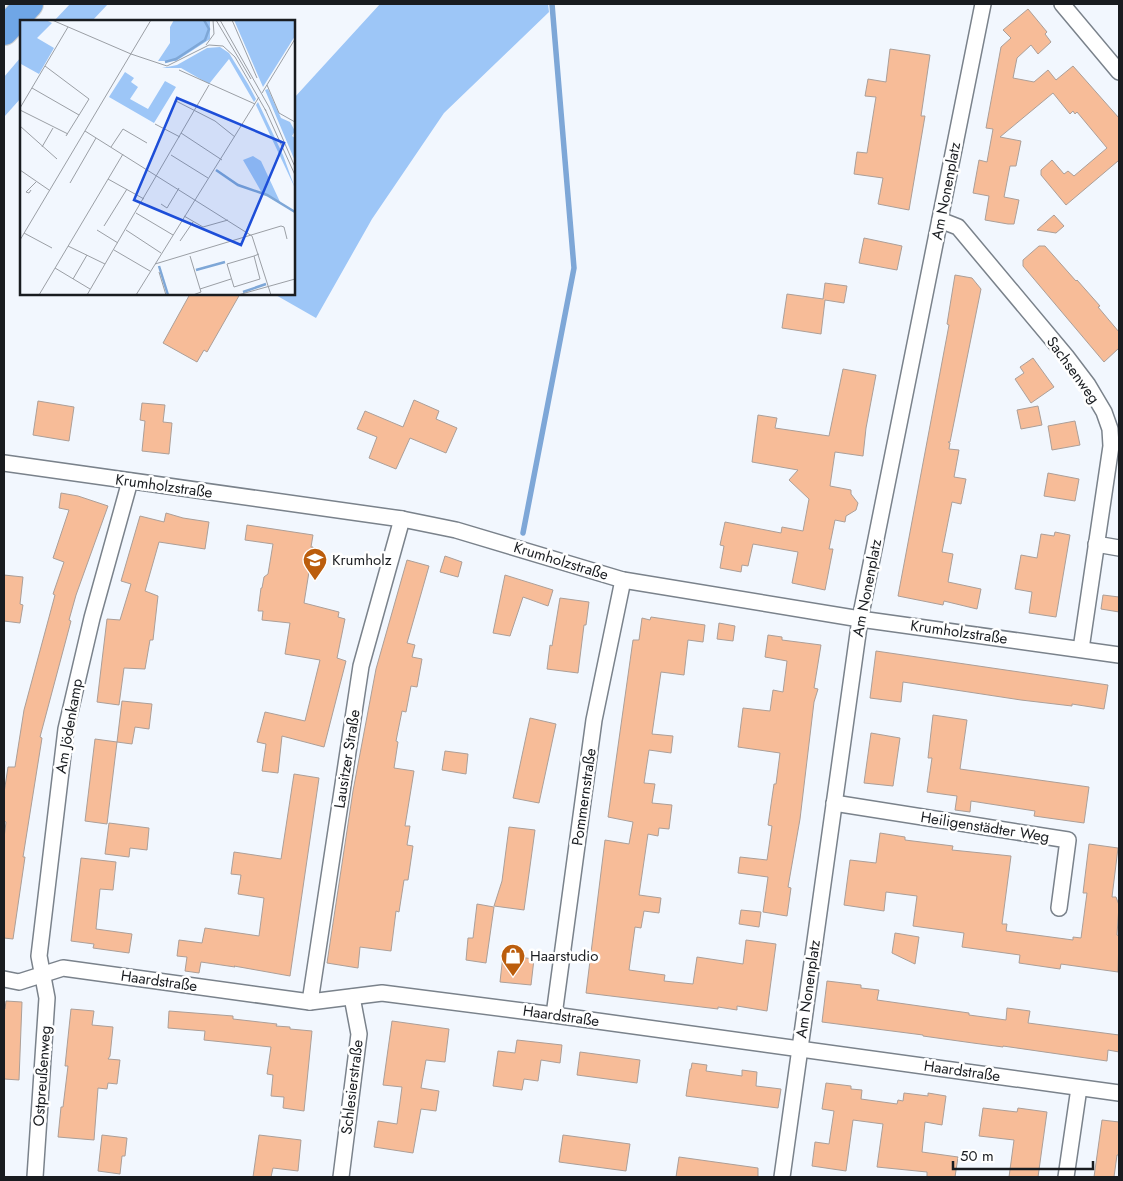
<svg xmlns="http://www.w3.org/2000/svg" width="1123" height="1181" viewBox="0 0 1123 1181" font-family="Jost,sans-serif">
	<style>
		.green { fill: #9dc6f7 }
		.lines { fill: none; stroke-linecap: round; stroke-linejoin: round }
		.stream { stroke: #7ea7d7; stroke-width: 5.5 }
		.building { fill: #f7bc98; stroke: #ac9f98 }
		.street-casing { stroke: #7a828b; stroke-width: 18 }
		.highway-casing { stroke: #d1d2d2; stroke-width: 30 }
		.street { stroke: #fff; stroke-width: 15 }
		.highway { stroke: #6fa6e6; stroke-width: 28 }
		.labels { text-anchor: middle; stroke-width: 5; stroke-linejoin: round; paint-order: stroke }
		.street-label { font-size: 15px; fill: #191c20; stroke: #fff }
		.poi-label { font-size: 15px; fill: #191c20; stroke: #fff; text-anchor: start }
		.inset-river { fill: none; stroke: #7ea7d7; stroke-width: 2.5 }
		.inset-road { fill: none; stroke: #9b9fa5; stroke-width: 1 }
		.view { fill: #1d4ed8; fill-opacity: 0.15; stroke: #1d4ed8; stroke-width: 2.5 }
		.inset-edge { fill: none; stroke: #191c20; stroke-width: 2.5 }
	</style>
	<rect width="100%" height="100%" fill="#f2f7fe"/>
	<!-- green -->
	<g class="green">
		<path d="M70,4H108L92,21H54Z"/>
		<path d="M380,4H548L549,12L444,113L372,219L316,318L274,294H294V98Z"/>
		<path d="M21,57V98L4,117V77Z"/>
	</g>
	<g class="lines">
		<!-- stream -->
		<path class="stream" d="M523,533L574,268L552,4"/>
	</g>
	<!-- building -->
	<g class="building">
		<path d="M1028,9L1047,32L1045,34L1051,42L1038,54L1031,45L1017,58L1013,78L1034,82L1048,70L1056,80L1073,66L1119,118V163L1118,161L1066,205L1041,175V170L1052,160L1064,174L1068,171L1074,176L1107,148L1077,112L1075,114L1073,111L1070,114L1053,93L1000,137L1021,141L1016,166H1010L1004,197L1019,200L1014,224H1008L985,220L989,196L973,193L979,160L987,162L993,129L986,128L1001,47L1011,38L1003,30Z"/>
		<path d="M890,49L930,55L921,116H925L909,210L878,204L883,178L854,174L857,152L867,153L876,97L865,96L868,79L886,82Z"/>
		<path d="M1054,215L1064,226L1056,233L1037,230Z"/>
		<path d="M864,238L902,246L897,270L859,263Z"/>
		<path d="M1039,246H1045L1076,281L1077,280L1100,306L1098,307L1119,332V348L1104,362L1023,266V260Z"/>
		<path d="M955,275L972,278L981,289L950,442H948L950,443L949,449L959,450L954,477L966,479L961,504L952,502L942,552L953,554L948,582L981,589L977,609L944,601L943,605L898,596L949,325L947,324Z"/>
		<path d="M825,283L847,286L844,303L825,300L821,334L782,328L787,294L823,299Z"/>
		<path d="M190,294H240L207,352L204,350L197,362L163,343Z"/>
		<path d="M1033,358L1054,387L1031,403L1015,379L1024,373L1020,367Z"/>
		<path d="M843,369L876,375L866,428L863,456L835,452L830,486L851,490V494L858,503L856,510L846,516L845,522L835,520L829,549H833L825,590L792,583L798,552L753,544L748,566L742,565L741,572L720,568L724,546L720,545L725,522L781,533L782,527L803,531L809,499L789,480L798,470L752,462L758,415L777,418L775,428L829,436Z"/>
		<path d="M414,400L439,411L436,419L457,428L446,453L410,438L396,469L369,458L377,437L357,429L365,411L403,427Z"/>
		<path d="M38,401L74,407L69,441L33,435Z"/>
		<path d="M142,403L165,405L163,422L172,423L169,454L142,451L145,421L140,420Z"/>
		<path d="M1038,406L1042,425L1021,429L1017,410Z"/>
		<path d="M1075,421L1080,445L1052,450L1048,426Z"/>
		<path d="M1048,473L1079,479L1075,501L1044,496Z"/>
		<path d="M61,493L78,496L108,506L76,595L69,620L71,621L40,737L42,738L23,857H25L13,939L4,938V838L6,822L4,821V793L8,767H15L24,710L55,595L53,594L64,562L53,558L69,510L59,508Z"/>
		<path d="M166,513L183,518L209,522L205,549L159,542L145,591L158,596L153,640H150L145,669L124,668L119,705L97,702L107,619L120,620L131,584L121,581L140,516L164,522Z"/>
		<path d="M247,525L313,535L311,547H313L304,603L339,612L338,617L345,619L337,658L346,661L324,747L282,736L278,773L262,771L266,744L257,742L265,712L305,721L320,660L285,654L290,623L262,620L263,611H258L261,588H262L264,577L268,574L273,544L245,540Z"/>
		<path d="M1055,532L1070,535L1056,617L1029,613L1032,592L1015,589L1021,555L1037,558L1041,534L1054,536Z"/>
		<path d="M445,556L462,562L458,577L440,572Z"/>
		<path d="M407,560L429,566L407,643L415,645L412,657L422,659L417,687L411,686L406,712L402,711L396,741L398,742L394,768L414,771L405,826H410L407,845L413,846L408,880H404L399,912L396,911L391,951L360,947L358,968L327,963L353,791L376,669Z"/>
		<path d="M4,575L23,577L20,604L23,605L20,623L4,621Z"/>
		<path d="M505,575L553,590L548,606L523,597L510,636L493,633Z"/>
		<path d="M1103,595L1119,597V612L1101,609Z"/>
		<path d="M560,598L589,602L586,625H584L578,673L547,669L550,645L552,646Z"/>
		<path d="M651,617L705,625L703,642L688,640L684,675L661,672L652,734L673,736L671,753L649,750L644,783L655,784L652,803L672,805L669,829L659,828L658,836L648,834L639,895L661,898L659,913L644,911L641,928L635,927L629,970L665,975L664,981L693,984L697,957L743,964L746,940L776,944L767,1011L737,1006V1010L718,1007V1009L586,993L605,840L629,844L633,822L608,817L633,640H639L642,618L650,620Z"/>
		<path d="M719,623L735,626L733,641L717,639Z"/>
		<path d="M768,635L782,637V640L821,645L814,688L818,689L814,702L800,819L788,887L791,888L787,916L763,912L768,877L738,873L740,857L767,860L772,826L768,825L774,784H776L780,753L738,747L743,708L770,711L773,690L783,692L787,661L765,657Z"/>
		<path d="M876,651L1108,685L1104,709L1072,704V706L1021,700L903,682L901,702L870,698Z"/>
		<path d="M122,701L152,704L149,729L135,727L132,744L117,742Z"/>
		<path d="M933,715L967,720L960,769L1089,787L1084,823L1034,816L1035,811L971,801L970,812L955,810L957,796L927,792L932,758H928Z"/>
		<path d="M530,718L556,724L539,803L513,798Z"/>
		<path d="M871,733L900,738L893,786L864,783Z"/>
		<path d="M95,739L117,742L107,824L85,821Z"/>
		<path d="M445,751L468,754L466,774L442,770Z"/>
		<path d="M294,774L319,778L290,976L234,966L235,967L201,962L199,973L185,971L187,957L177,956L179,940L202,943L205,928L259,936L264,898L238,894L241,875L231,874L234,852L281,859Z"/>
		<path d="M109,823L149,828L147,850L130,848L129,857L105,854Z"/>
		<path d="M509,827L535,830L524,910L494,906L502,881Z"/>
		<path d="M880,833L905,837V840L953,846L952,850L1011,856L1002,924H1007L1006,931L1073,940V937L1081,938L1087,893H1083L1089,844L1118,848L1112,897H1116L1119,905L1117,935L1119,936L1118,972L1061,964L1060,969L1019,963L1020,955L962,947L964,933L913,926L917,896L886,892L884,911L844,905L850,860L876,863Z"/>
		<path d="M81,858L116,862L113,890L100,889L96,929L132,934L129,953L93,948L94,944L71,941Z"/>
		<path d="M477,904L494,907L486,963L466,960L468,938H473Z"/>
		<path d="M741,910L761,912L759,927L739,924Z"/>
		<path d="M895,933L919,937L915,964L892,953Z"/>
		<path d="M503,955L534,959L531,985L500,982Z"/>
		<path d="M827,981L861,985V988L879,990L877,1000L969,1013V1015L1006,1020L1007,1008L1030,1011L1028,1023L1119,1035V1052L1108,1050L1107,1061L1003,1046V1047L973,1043L923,1036V1035L822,1022Z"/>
		<path d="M6,1001L22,1002L19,1080L4,1079V1009H5Z"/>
		<path d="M71,1009L94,1011L92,1025L113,1027L110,1056L108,1059L120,1060L117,1084L108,1083L107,1089L98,1088L94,1140L58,1137L61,1107H63L68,1066H65Z"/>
		<path d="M169,1011L233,1016V1019L277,1024L276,1026L290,1027V1029L312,1031L304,1111L283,1108L284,1097L271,1096L273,1075L267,1074L271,1047L204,1040L205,1031L168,1028Z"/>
		<path d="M392,1021L449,1029L445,1062L426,1060L421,1088L439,1091L436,1111L421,1109L413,1153L374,1147L378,1121L397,1124L402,1087L383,1085Z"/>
		<path d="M517,1040L562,1045L560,1063L541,1060L538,1081L524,1079L522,1090L493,1086L498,1051L515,1053Z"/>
		<path d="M580,1052L640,1060L637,1083L577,1075Z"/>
		<path d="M692,1063L707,1065L706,1071L742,1076V1070L757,1072L756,1086L781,1089L778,1108L686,1096L690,1069H691Z"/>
		<path d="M826,1083L851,1086V1089L862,1090L861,1099L897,1104L898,1100L903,1101L904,1093L928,1096V1093L946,1096L942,1125L925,1122L922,1152L958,1157L955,1177H927V1172L877,1167L883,1124L853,1120L846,1171L812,1166L815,1142L829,1144L834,1111L822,1109Z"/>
		<path d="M983,1108L1017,1112L1018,1108L1047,1112L1038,1177H1009L1014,1140L979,1136Z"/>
		<path d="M1102,1120L1119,1122V1155H1117L1114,1177H1094Z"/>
		<path d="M102,1135L127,1138L125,1156H122L120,1174L98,1171Z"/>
		<path d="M259,1135L301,1140L298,1171L273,1168L271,1177H253Z"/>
		<path d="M563,1135L630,1144L626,1171L559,1162Z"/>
		<path d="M679,1157L758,1168V1177H676Z"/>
	</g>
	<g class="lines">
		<defs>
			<g id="street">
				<path d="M1062,4L1119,72"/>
				<path d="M940,220L958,227L1066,356L1088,385L1104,412L1110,429L1111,446L1081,649"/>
				<path d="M4,463L402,519L456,530L623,580L860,619L1119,655"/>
				<path d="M1096,544L1119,548"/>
				<path d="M834,803L1068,840L1059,908"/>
				<path d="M4,979L19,982L63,968L310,1002L382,993L554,1015L1119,1093"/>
				<path d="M310,1002L361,666L402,519"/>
				<path d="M554,1015L594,720L623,580"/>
				<path d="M35,1177L47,998L39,956L66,729L92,618L130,481"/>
				<path d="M341,1177L359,1034L352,997"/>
				<path d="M782,1177L860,619L983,4"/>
				<path d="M1066,1177L1079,1088"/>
			</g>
			<path id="highway" d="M4,31L29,4"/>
		</defs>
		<!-- street casing -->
		<use href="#street" class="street-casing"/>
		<!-- highway casing -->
		<use href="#highway" class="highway-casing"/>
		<!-- street -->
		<use href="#street" class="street"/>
		<!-- highway -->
		<use href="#highway" class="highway"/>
	</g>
	<!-- icons -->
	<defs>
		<symbol id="school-pin" viewBox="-11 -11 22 30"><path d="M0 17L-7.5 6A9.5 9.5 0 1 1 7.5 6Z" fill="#bb5d0d" stroke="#fff"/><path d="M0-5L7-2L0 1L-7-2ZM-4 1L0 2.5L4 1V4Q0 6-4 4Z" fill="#fff"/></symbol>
		<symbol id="shop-pin" viewBox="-11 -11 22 30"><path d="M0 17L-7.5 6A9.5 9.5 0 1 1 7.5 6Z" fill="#bb5d0d" stroke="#fff"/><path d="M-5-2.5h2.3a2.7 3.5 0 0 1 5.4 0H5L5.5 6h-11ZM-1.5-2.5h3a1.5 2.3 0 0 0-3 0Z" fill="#fff"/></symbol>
	</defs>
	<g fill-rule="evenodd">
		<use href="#school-pin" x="301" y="546" width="28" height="38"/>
		<use href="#shop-pin" x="499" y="942" width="28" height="38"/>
	</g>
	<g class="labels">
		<!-- street labels -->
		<g class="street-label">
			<text transform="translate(946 191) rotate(-79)" y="5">Am Nonenplatz</text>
			<text transform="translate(1073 370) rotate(54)" y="5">Sachsenweg</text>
			<text transform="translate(164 486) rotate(8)" y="5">Krumholzstraße</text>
			<text transform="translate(561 561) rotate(17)" y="5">Krumholzstraße</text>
			<text transform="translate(867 588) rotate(-79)" y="5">Am Nonenplatz</text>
			<text transform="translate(959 632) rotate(8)" y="5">Krumholzstraße</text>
			<text transform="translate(69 726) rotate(-80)" y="5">Am Jödenkamp</text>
			<text transform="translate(347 759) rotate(-81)" y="5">Lausitzer Straße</text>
			<text transform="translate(584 797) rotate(-82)" y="5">Pommernstraße</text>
			<text transform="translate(985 827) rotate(9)" y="5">Heiligenstädter Weg</text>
			<text transform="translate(159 981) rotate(8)" y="5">Haardstraße</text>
			<text transform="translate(808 989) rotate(-82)" y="5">Am Nonenplatz</text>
			<text transform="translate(561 1016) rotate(8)" y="5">Haardstraße</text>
			<text transform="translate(962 1071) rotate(8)" y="5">Haardstraße</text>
			<text transform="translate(42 1076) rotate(-86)" y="5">Ostpreußenweg</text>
			<text transform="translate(352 1087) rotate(-83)" y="5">Schlesierstraße</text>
		</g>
		<!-- poi labels -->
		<g class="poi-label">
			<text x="332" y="565">Krumholz</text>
			<text x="530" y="961">Haarstudio</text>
		</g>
	</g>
	<!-- overview -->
	<g transform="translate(20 20)">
		<rect width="275" height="275" fill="#f2f7fe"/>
		<path d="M26,0L32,3L17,18L34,28L19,54L1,44L0,1ZM154,0H190V19L156,41H138L150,23V7ZM214,0H275V16L243,67ZM200,27L209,33L228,64L236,79L234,82L209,39L189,64L161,48H142L157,45L187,28ZM105,52L114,58L111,62L118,67L110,79L128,89L145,61L156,67L134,103L89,77ZM248,69L261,98L270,102L275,111L272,116L275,118V141L245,70ZM238,82L263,135L275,168L236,85ZM233,136L241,141L261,184L242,173L223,140Z" fill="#9dc6f7"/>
		<path class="inset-river" d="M145,42L156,39L185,20L189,9L184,0M196,150L218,165L247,175L275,192M139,246L148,275M176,250L205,242M223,272L246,264"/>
		<path class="inset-road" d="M32,0L111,34M196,0L231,59M200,0L249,87L275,147M212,0L237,58M186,25L194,14L193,0M111,34L147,46L189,25L203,26L215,37L246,91M25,46L69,79L46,116M159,50L235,84M247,65L259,93L275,102M12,68L59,95M242,73L275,19M156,81L195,101L215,117M0,88L48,7M245,89L275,155M0,90L48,114M135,104L160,117M0,106L37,139M65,111L232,216L251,275M161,113L202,140M22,127L33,108M91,127L103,109L127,123M151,135L188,158M0,150L29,170M88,159L124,179M50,163L76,118M11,170L9,173L6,172L16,162M141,184L147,188L159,168M116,193L153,215M164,196L183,207L208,200M84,206L107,169M77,210L98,223M106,210L141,233M4,213L32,228M0,220L131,0M160,221L173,202M48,226L85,244M94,230L130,251M170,236L181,272L173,275M234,236L240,259L214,267L207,244L234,236L239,234M135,244L261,206L264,207L267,219M35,248L70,269M139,252L146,275M53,259L67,235M180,269L211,259M19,275L103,134M67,275L189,65M116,275L239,77M218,275L275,259"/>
		<path class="view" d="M157,78L264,123L221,225L114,180Z"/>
		<rect width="275" height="275" class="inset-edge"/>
	</g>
	<!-- border -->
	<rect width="1123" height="1181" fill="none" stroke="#191c20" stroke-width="10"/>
	<!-- scale -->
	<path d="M953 1161v8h140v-8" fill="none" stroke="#191c20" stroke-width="2.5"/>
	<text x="960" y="1161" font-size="15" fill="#191c20" stroke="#ffffff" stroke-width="4" paint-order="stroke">50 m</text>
</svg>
